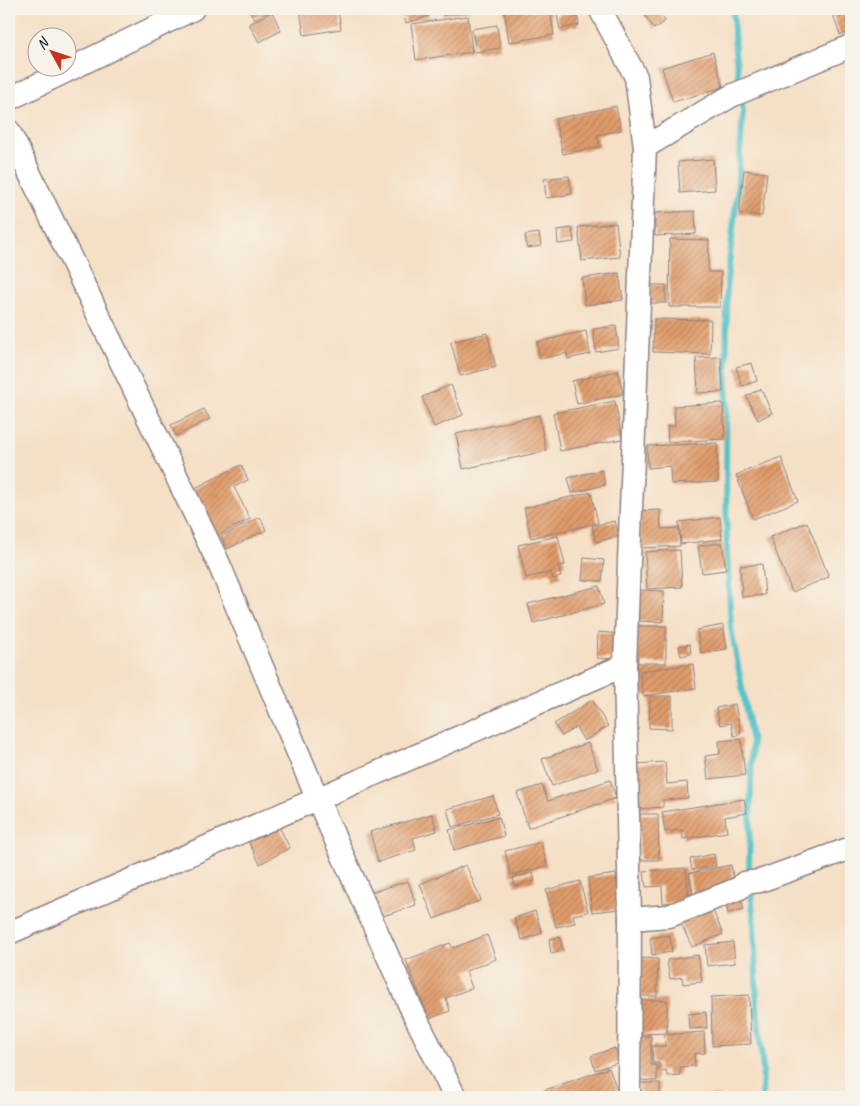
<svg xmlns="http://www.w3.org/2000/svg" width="860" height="1106" viewBox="0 0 860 1106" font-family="Caveat,sans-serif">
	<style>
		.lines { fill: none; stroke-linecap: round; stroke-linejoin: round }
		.stream { stroke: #55c3c9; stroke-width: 6 }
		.building { fill: url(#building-hatch) }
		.street-casing { stroke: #8c8080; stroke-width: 25 }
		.street { stroke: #fff; stroke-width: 22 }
	</style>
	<defs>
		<pattern id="building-hatch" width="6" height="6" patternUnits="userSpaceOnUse" patternTransform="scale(1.25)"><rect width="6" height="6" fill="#e19c6b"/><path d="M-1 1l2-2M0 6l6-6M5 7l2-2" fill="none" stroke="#b67f59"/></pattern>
	</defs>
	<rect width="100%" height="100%" fill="#f7f3e8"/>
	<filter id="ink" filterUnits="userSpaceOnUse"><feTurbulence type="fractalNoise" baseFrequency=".02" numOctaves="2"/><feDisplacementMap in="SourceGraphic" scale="10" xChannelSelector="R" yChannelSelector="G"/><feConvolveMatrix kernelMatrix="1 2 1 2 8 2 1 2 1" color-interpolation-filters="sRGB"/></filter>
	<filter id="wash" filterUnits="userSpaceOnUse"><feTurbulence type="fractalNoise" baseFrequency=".0096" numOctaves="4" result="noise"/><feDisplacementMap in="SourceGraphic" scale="20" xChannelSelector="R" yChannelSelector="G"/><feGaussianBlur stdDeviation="1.12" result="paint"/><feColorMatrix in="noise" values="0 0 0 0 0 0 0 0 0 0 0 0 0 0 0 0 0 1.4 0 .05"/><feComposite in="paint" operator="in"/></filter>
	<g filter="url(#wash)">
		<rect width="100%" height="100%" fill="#f5dfc5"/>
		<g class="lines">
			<!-- stream -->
			<g class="stream">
				<path d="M733,9L735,52L740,87"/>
				<path d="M741,97L743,111L737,194L727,281L726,480L727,552L731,628L752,742L749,871L754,923L757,1005L763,1070L762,1097"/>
			</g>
		</g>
		<g id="blocks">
			<!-- building -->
			<g class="building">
				<path d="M249,9H275L254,19Z"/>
				<path d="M310,9H338L341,29L304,35L300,10Z"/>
				<path d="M414,9H427L429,16L406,23L403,12Z"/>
				<path d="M442,9H471V10L443,15Z"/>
				<path d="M504,9H550L554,35L509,42Z"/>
				<path d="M652,9H657L665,21L654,29L644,14Z"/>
				<path d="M831,9H851V31L840,35Z"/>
				<path d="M576,11L579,25L560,29L557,15Z"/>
				<path d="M272,12L281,31L259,42L249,24Z"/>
				<path d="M468,16L472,52L416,60L411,24Z"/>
				<path d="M497,25L500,48L476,52L472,29Z"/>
				<path d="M713,52L723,87L673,102L662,68Z"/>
				<path d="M616,106L621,130L597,135L600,147L563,154L555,119Z"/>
				<path d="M713,159L715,190L680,193L678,162Z"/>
				<path d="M744,170L767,173L762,216L739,213Z"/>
				<path d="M569,176L572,194L546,198L544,179Z"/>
				<path d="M695,211L696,234L655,236V213Z"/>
				<path d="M616,223L620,257L582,261L578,227Z"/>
				<path d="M572,228L574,242L558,244L557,230Z"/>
				<path d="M539,233L541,246L527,248L525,235Z"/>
				<path d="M670,239L709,240L708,272H721L720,307H669Z"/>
				<path d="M619,273L623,300L585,305L582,278Z"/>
				<rect x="650" y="285" width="16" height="18"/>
				<path d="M654,319L711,320L710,354L653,352Z"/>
				<path d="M616,326L619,348L596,352L593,329Z"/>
				<path d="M586,331L590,354L568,359L567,353L540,359L537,342Z"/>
				<path d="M487,333L496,367L460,376L451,342Z"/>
				<path d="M721,357L723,392L698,393L696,358Z"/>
				<path d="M752,363L757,381L742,386L736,367Z"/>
				<path d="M618,371L623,394L577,404L572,381Z"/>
				<path d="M451,385L463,415L434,427L422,397Z"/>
				<path d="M761,389L772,413L758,420L746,396Z"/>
				<path d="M615,401L622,439L560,451L553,413Z"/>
				<path d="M723,403L725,439L668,442L667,426H675L674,406Z"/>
				<path d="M204,409L210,419L176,436L171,425Z"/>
				<path d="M539,415L546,451L463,469L456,434Z"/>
				<path d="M717,443L718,482L671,484L670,466L648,468L647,446Z"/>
				<path d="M781,457L798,501L753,519L736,475Z"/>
				<path d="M241,465L248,480L234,487L250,519L215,537L191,490Z"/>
				<path d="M602,470L605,485L572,493L568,478Z"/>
				<path d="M591,492L598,523L531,538L524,508Z"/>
				<path d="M660,510L661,529L679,528L680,546L641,548L639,511Z"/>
				<path d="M260,517L266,530L227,549L221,536Z"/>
				<path d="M720,517L722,539L681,544L679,522Z"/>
				<path d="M615,521L619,536L596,542L592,526Z"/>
				<path d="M807,522L829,577L792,592L770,537Z"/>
				<path d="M558,536L565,565L558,566L561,577L553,579L551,572L526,578L518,545Z"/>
				<path d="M722,543L726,570L702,573L698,546Z"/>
				<path d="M680,550L682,587L647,589L645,552Z"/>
				<path d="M584,558L604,560L602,581L582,580Z"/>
				<path d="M762,564L765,595L742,597L740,566Z"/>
				<path d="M599,586L604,604L533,623L528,604Z"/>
				<path d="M637,590L664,591L663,622L636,621Z"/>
				<path d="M723,625L727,649L701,653L697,630Z"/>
				<path d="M637,626H666V663H638Z"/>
				<path d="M598,632L621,634L620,659L597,658Z"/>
				<path d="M690,644L691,654L681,656L679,646Z"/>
				<path d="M693,664L696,688L643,696L640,671Z"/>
				<path d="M650,696H672V729L649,728Z"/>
				<path d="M592,700L608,726L584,741L576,727L562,736L554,724Z"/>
				<path d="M735,704L741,734L734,736L731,723L720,725L716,708Z"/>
				<path d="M741,739L745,775L708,779L705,756L720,754L719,741Z"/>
				<path d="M588,743L598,769L552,786L542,759Z"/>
				<path d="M665,762L667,784L687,782L688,798L663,800V807L638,809L635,764Z"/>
				<path d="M610,780L616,798L528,828L517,793L542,785L548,801Z"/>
				<path d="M493,796L498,814L452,827L447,809Z"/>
				<path d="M744,799L747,813L725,817L727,832L683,839L682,830L665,832L662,812Z"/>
				<path d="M432,814L437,831L413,838L416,850L378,862L370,832Z"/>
				<path d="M638,814H658L659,860H640Z"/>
				<path d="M499,817L504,836L454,850L449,830Z"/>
				<path d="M276,821L290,848L260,864L246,837Z"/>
				<path d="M541,842L547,866L511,875L505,851Z"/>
				<path d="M714,854L716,866L692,870L690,859Z"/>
				<path d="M466,865L481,900L434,919L420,884Z"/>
				<path d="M731,865L735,888L693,896L689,873Z"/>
				<path d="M686,868L689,901L663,903L662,886L646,887L644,871Z"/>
				<path d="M533,872L535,881L515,886L513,878Z"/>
				<path d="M616,874L620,909L592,912L588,878Z"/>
				<path d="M408,881L416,905L380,917L372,892Z"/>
				<path d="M580,881L588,912L573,915L575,923L556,927L546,890Z"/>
				<path d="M740,895L744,909L728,913L725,899Z"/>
				<path d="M710,904L723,934L692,947L678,917Z"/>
				<path d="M535,911L542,933L522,940L514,918Z"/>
				<path d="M487,935L496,959L466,971L472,988L446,998L450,1011L429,1019L406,960L450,943L453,948Z"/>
				<path d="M670,935L672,952L652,955L650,938Z"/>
				<path d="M560,937L563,951L551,954L549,939Z"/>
				<path d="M733,942L735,963L707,966L705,945Z"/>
				<path d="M698,955L702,982L683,984L682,977L670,979L667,960Z"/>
				<path d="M641,958L658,959L657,996H641Z"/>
				<path d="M749,995L751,1044L712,1046L711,997Z"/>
				<path d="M639,1000H667V1033L640,1034Z"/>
				<path d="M706,1012L707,1028L689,1029L688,1014Z"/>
				<path d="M704,1032L705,1053L694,1054L695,1066L680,1067V1075L667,1076L666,1070L659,1071V1063H653L652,1046H665L664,1035Z"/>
				<path d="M640,1036H651V1065H657V1081L639,1080Z"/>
				<path d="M615,1048L620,1062L595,1070L591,1056Z"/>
				<path d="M609,1068L619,1095L613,1097H548L545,1090Z"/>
				<rect x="639" y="1083" width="21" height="14"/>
				<path d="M699,1095L722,1096V1097H699Z"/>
			</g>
		</g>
	</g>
	<g filter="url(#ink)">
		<use href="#blocks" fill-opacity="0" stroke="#8c8080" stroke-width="1"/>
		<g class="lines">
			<defs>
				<g id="street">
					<path d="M600,9L636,77L645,147L625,665L630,919L629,1097"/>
					<path d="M9,99L193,9"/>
					<path d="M9,131L219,564L317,798L410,1006L455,1097"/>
					<path d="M645,147L731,96L851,46"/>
					<path d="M630,919L669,916L740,888L744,883L760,881L851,848"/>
					<path d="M9,933L625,665"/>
				</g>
			</defs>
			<!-- street casing -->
			<use href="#street" class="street-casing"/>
			<!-- street -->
			<use href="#street" class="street"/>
		</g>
	</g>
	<!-- margin -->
	<rect width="860" height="1106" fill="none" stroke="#f7f3e8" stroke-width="30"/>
	<!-- north arrow -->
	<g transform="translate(52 52) rotate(310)"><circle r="24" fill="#f7f3e8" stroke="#a29fa3"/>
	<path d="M0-4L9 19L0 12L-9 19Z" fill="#c8321e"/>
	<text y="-8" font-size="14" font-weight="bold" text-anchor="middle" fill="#22223b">N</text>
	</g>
</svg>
